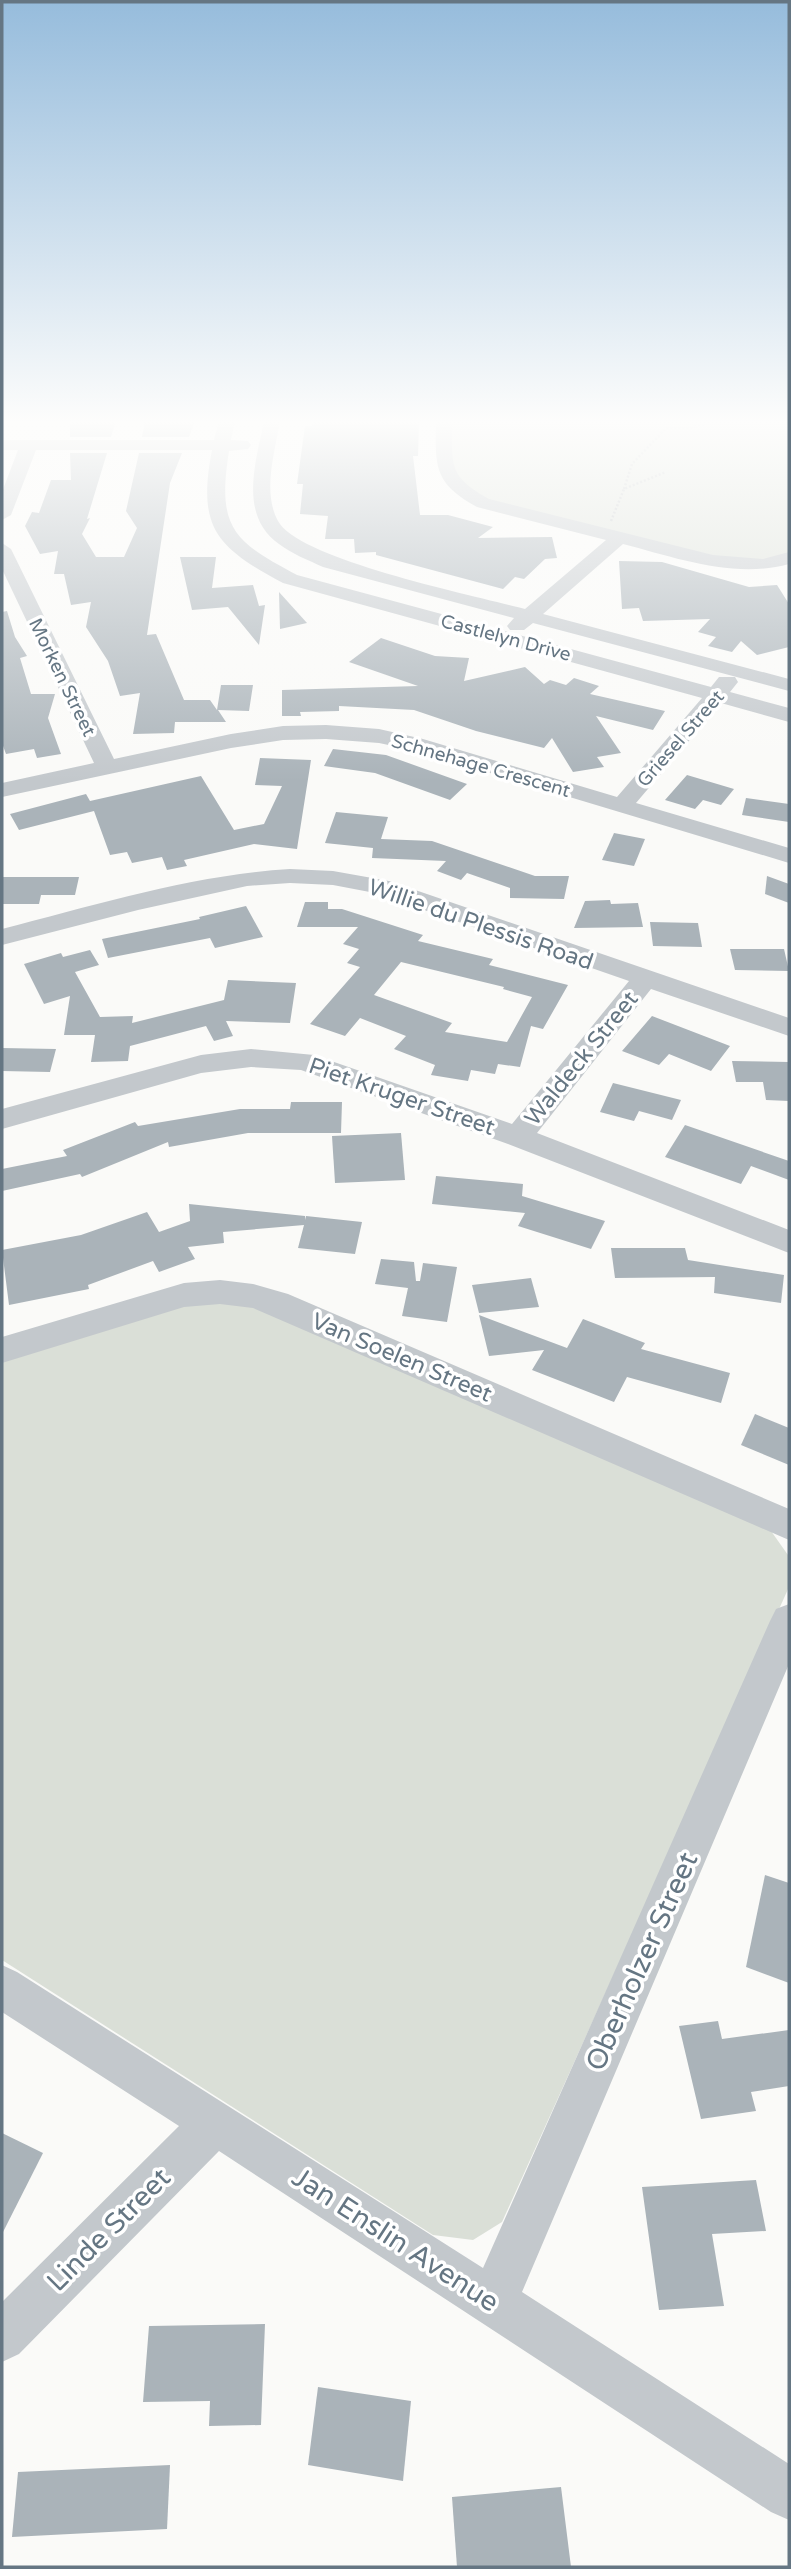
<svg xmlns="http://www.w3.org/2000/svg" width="791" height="2569" viewBox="0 0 791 2569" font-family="'Varela Round',sans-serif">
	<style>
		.green { fill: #dadfd7 }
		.building { fill: #aab3b9; fill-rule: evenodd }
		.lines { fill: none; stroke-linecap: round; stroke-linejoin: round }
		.path { stroke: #bbbfc2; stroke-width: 2.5; stroke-dasharray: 2 2; stroke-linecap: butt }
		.minor { fill: #c3c8cc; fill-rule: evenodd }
		.labels { text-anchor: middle; stroke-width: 7; stroke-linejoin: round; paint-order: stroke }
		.far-street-label { font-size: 19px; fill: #657683; stroke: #fff }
		.street-label { font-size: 23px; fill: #657683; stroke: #fff }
		.near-street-label { font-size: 28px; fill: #657683; stroke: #fff }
	</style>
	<rect width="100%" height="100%" fill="#fafaf8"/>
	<!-- green -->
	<g class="green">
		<path d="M448,421H789V553L777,558L741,562L482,501L451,479Z"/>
		<path d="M244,1301L771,1531L788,1555L789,1587L502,2222L473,2240L433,2235L2,1960V1360L189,1304Z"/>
	</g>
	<!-- building -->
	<g class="building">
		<path d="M70,421H116L111,437H70Z"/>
		<path d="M145,421H195L189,437H142Z"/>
		<path d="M313,421H419L418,456H413L420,515H448L493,527L478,538L552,537L557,558L545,559L524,579L515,577L503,589L376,555V552L355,553L354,539H325L328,516L300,514L303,484H297L305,426H312Z"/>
		<path d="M70,453H107L87,519L90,518L82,534L96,557H124L137,528L126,511L139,453H182L170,483L147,635L156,634L184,700H210L217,710L221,685H253L249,711L218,710L226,722H175L174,733L133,734L140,693L120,696L108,661L86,627L91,602L71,605L64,574H54L58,551L40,554L25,526L32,512L39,513L51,480H71Z"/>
		<path d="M180,557H216L212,588L253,585L259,606L265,605L259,645L228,607L192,610Z"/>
		<path d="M619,561L662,562L749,587L777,585L789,604V647L757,655L741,641L732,652L708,646L716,637L698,632L710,619L643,621L639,608L622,609Z"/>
		<path d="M279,592L307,623L280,629Z"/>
		<path d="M7,611L15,637L27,656L20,658L31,694H55L48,718L61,754L37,758L34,749L6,754L2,743V612Z"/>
		<path d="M381,638L435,656L469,658L464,681L525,667L544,684L550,680L566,685L574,678L599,686L590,694L665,711L653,730L596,716L621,753L597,757L604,767L573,772L552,738L544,748L476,731L414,710L339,706V711L300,712L301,716H282V690L418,686L349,662Z"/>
		<path d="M333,749L386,755L467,784L450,800L375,773L324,766Z"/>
		<path d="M260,758L311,760L297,849L254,844L184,860L187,866L167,870L162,857L132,863L127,852L110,855L94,811L19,830L10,814L86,794L90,801L201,776L234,830L264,824L282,786L255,785Z"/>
		<path d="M687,775L734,789L721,805L703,800L695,809L665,800Z"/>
		<path d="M746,798L789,804V822L742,815Z"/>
		<path d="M336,812L388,817L381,839L432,841L535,876H569L564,899L510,898V888L467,873L461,880L437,871L446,861L372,858L373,848L325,843Z"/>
		<path d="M614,833L645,839L634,866L602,860Z"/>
		<path d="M767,876L789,884V903L765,894Z"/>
		<path d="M2,877H79L75,895H41L39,904H2Z"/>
		<path d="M610,900L611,904L638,903L643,927L574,928L585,901Z"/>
		<path d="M305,902H328V909H342L423,935L418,941L493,959L489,965L568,985L543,1029L531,1026L520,1067L498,1064L495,1074L471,1070L468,1081L431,1075L435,1065L394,1049L406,1036L360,1018L345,1036L310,1024L360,967L347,963L359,949L343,944L358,927H297ZM401,962L504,987L503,989L532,997L507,1042L445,1032L452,1023L374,995Z"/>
		<path d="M246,906L263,937L215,948L210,938L108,958L102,939L200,919L199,917Z"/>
		<path d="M650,922L698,923L702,947L653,946Z"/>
		<path d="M730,949H784L789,971L735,970Z"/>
		<path d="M90,950L99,965L75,972L100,1017L133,1016L132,1023L224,1000L228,980L296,983L290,1023L226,1021L233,1036L214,1041L206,1026L130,1046L128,1061L91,1062L95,1035H64L70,996L44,1004L24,964L61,953L63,957Z"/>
		<path d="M652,1016L730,1046L711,1071L669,1054L659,1065L622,1051Z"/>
		<path d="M2,1048L56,1049L50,1072L2,1071Z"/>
		<path d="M732,1061L789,1062V1101L766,1100L763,1082H736Z"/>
		<path d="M613,1083L681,1100L672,1120L639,1111L634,1121L600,1112Z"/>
		<path d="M291,1102H342L341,1133H248L169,1147L168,1142L82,1177L80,1174L2,1191V1169L67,1156L63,1150L135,1122L138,1126L240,1109H290Z"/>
		<path d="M685,1125L789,1161V1180L751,1166L741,1184L665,1157Z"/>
		<path d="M401,1133L405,1180L335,1183L332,1136Z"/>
		<path d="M436,1176L523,1184L522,1196L605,1221L591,1249L518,1226L525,1213L432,1204Z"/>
		<path d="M189,1204L305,1216V1220L306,1216L362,1222L355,1254L298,1248L304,1225L223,1232L224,1243L188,1247L195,1259L159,1272L153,1261L88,1285L89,1289L9,1305L2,1250L81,1235L147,1212L159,1232L190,1221Z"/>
		<path d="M611,1248H685L688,1260L784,1275L781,1303L714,1293L715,1277L615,1278Z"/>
		<path d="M381,1259L414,1262L416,1281H420L423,1263L457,1267L447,1322L402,1316L408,1288L375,1284Z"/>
		<path d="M531,1278L539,1307L479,1313L472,1285Z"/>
		<path d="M479,1315L567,1348L583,1319L645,1343L641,1349L730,1373L721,1403L627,1377L614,1402L532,1370L544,1350L489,1356Z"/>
		<path d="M755,1414L789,1428V1465L741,1445Z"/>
		<path d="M765,1875L789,1883V1983L746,1967Z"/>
		<path d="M718,2021L722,2039L789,2030V2086L751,2092L756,2111L701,2119L679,2026Z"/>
		<path d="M2,2133L43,2153L2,2234Z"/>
		<path d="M756,2180L766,2231L712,2234L724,2306L659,2310L642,2187Z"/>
		<path d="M265,2324L261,2425L209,2426L210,2401L143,2402L149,2326Z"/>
		<path d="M318,2387L411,2401L403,2481L308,2465Z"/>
		<path d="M170,2465L167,2529L12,2537L18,2472Z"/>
		<path d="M561,2487L571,2567H457L452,2497Z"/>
	</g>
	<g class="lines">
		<!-- path -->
		<g class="path">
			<path d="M624,489L632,464L666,428H690L714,421"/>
			<path d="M611,521L624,489L666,472"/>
		</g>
		<!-- minor -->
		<g class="minor">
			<path d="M219,421H235L231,440L248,441L251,445L248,449L229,451C217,527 232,541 297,575L711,687L719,677H735L738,682L730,692L789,708V722L721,703L636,803L789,848V863L417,751L379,743L326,739L283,740L231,748L2,797V783L94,763L2,569V543L11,549L114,759L231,734L283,726L326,725L379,729L423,739L617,797L702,698L283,583C216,547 197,528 212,450H36L11,515L2,520V492L18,450H2V440H214Z"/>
			<path d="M264,421H280C275,452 262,492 278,521C299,560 477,596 525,609L606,540L477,507C434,483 435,467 436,421H452C452,466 448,476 489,499L713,555L763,559L789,552V564C734,579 677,558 623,544L543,614L789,679V691L533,623L524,630H510L507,626L514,618L323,567C308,560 292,554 279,544C238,515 256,462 264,421Z"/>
			<path d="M290,869L333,871L389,881L789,1018V1036L651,989L537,1133L789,1230V1253L508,1144L301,1070L251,1067L201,1073L2,1129V1109L201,1055L251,1049L314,1055L512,1124L629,981L375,893L333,885L290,883L247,886L138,910L2,945V929C96,905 192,875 290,869Z"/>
			<path d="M220,1280L253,1284L288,1294L789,1509V1540L253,1308L220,1304L184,1307L2,1363V1337L184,1283Z"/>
			<path d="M789,1604V1664L522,2292L789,2464V2520L771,2512L219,2151L19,2354L2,2362V2302L179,2126L2,2012V1965L17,1972L483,2268L770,1621L776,1609Z"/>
		</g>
	</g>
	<!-- sky -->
	<linearGradient id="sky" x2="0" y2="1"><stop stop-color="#96bcdc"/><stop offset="0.54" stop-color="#fdfdfc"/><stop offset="1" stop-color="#fdfdfc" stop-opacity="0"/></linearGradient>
	<rect width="791" height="781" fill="url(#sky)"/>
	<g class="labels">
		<!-- far-street labels -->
		<g class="far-street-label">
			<text transform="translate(506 637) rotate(15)" y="7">Castlelyn Drive</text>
			<text transform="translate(63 677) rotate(64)" y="7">Morken Street</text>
			<text transform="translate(680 738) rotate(-49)" y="7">Griesel Street</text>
			<text transform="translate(481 765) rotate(16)" y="7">Schnehage Crescent</text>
		</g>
		<!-- street labels -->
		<g class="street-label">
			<text transform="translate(481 924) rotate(19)" y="8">Willie du Plessis Road</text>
			<text transform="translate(581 1058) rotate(-51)" y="8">Waldeck Street</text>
			<text transform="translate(402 1096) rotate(19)" y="8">Piet Kruger Street</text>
			<text transform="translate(402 1357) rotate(23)" y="8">Van Soelen Street</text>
		</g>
		<!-- near-street labels -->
		<g class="near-street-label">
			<text transform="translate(641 1961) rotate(-66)" y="10">Oberholzer Street</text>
			<text transform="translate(108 2229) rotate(-45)" y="10">Linde Street</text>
			<text transform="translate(396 2239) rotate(33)" y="10">Jan Enslin Avenue</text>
		</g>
	</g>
	<!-- border -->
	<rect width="791" height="2569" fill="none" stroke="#657683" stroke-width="7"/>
</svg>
